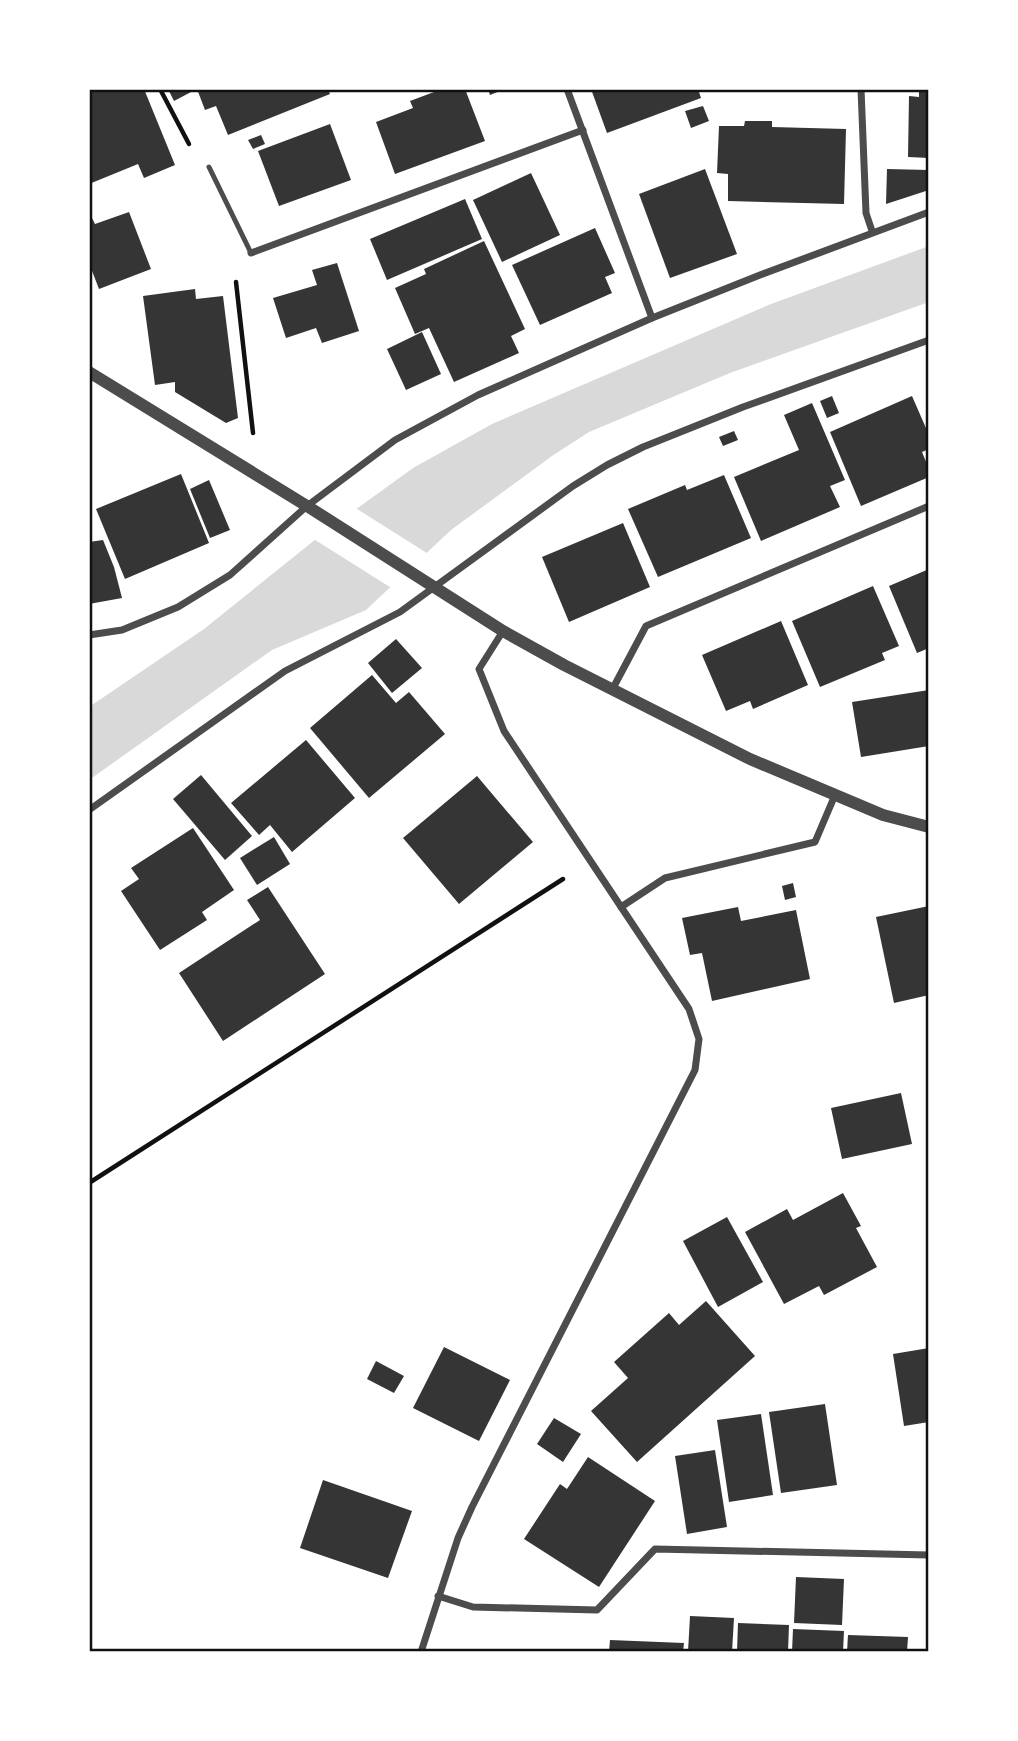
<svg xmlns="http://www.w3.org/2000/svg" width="1018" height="1741" viewBox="0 0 1018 1741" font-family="'Alegreya Sans',sans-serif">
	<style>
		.water { fill: #d9d9d9 }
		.pier { fill: #fff }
		.building { fill: #353535 }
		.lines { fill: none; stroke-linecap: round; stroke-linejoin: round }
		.path { stroke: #111; stroke-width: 4.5 }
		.service { stroke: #4c4c4c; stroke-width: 5 }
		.minor { stroke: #4c4c4c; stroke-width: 7 }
		.tertiary { stroke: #4c4c4c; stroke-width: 12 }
		.neatline { fill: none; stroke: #111; stroke-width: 2.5 }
	</style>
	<rect width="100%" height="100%" fill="#fff"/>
	<!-- water -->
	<path class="water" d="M929,246V302L730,373L589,432L552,456L451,530L366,610L272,650L89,780V707L204,629L326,531L413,468L492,424L771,304Z"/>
	<!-- pier -->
	<path class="pier" d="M354,507L430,555L393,589L312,538Z"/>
	<!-- building -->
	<g class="building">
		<path d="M89,89H144L175,165L144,178L138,164L89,184Z"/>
		<path d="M168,89H192L193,91L174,101Z"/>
		<path d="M197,89H328L330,94L228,135L216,106L205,110Z"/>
		<path d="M442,89H465L485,141L395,174L376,122L413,108L410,101Z"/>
		<path d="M488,89H505L490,95Z"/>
		<path d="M591,89H698L701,98L607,133Z"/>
		<path d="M919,90H929V158L908,157L909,96L919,97Z"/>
		<path d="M703,106L709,121L691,128L685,111Z"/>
		<path d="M745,121H772V127L846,129L844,204L728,201V174L717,173L719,126H744Z"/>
		<path d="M330,124L351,180L279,206L258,151Z"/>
		<path d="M261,135L265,144L253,149L248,140Z"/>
		<path d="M705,169L737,254L670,278L639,194Z"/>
		<path d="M887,169L929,170V190L886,204Z"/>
		<path d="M531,173L560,235L502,262L473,200Z"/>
		<path d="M465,199L482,239L387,280L370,239Z"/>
		<path d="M129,212L151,269L99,289L89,263V219L92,218L95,224Z"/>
		<path d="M595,228L615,273L605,277L612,293L540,325L512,265Z"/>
		<path d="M484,241L525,329L511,336L519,353L454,382L429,328L415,334L395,288L426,274L424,269Z"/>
		<path d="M337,263L359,331L322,343L316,328L286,338L273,298L317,285L312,270Z"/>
		<path d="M195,289L196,299L223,296L238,418L226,423L175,392V382L155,385L143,296Z"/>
		<path d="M422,332L441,374L406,390L387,349Z"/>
		<path d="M832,396L839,413L827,418L820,401Z"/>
		<path d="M912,396L929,435V449L922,452L929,469V477L861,506L830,432Z"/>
		<path d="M812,403L845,480L830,486L840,507L761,541L734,477L799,450L784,415Z"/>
		<path d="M734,431L738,440L723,446L719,437Z"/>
		<path d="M181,474L209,543L125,579L96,509Z"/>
		<path d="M724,475L751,538L658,577L628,509L685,485L687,490Z"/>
		<path d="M209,480L230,530L210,538L190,489Z"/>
		<path d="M623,523L650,587L569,622L542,557Z"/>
		<path d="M103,540L114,567L122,598L89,604V542Z"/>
		<path d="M929,569V648L917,653L889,586Z"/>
		<path d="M873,586L899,646L882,653L885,660L820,687L792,621Z"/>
		<path d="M781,621L808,685L753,709L750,701L726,711L702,655Z"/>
		<path d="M396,639L422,668L392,693L368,663Z"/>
		<path d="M372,675L396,703L409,692L445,734L369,798L310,728Z"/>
		<path d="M929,690V746L861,757L852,702Z"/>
		<path d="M306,740L355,798L292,852L270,825L259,835L231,803Z"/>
		<path d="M201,775L252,836L225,860L173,799Z"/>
		<path d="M477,776L533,842L459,904L403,838Z"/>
		<path d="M193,828L234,890L202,912L207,920L160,950L121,891L139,879L131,868Z"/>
		<path d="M274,837L290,864L257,885L240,858Z"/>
		<path d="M793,883L796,897L785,900L782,886Z"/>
		<path d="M268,887L325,974L223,1041L179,973L260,920L247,900Z"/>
		<path d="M929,906V995L894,1003L876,917Z"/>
		<path d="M738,907L741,921L796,910L810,979L712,1001L702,953L690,955L682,918Z"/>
		<path d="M901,1093L912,1144L842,1159L831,1108Z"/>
		<path d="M843,1193L861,1226L856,1228L877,1267L824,1295L819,1286L784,1304L745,1232L787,1209L793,1220Z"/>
		<path d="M727,1217L763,1282L718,1307L683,1241Z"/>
		<path d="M706,1301L755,1356L637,1462L591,1411L628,1378L614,1362L669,1313L679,1325Z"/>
		<path d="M444,1347L510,1380L479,1441L413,1408Z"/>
		<path d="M929,1348V1422L904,1426L893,1354Z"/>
		<path d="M376,1361L404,1376L394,1393L367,1379Z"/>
		<path d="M825,1404L837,1485L781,1493L769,1412Z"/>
		<path d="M761,1414L773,1495L729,1502L717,1420Z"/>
		<path d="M554,1418L581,1434L563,1462L537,1444Z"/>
		<path d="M715,1450L727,1527L687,1534L675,1456Z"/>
		<path d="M588,1457L655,1501L599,1587L524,1539L560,1484L567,1489Z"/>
		<path d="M323,1480L412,1511L388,1578L300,1548Z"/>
		<path d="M796,1577L844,1579L842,1625L794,1623Z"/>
		<path d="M690,1616L734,1618L732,1652H688Z"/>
		<path d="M738,1623L789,1625L788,1652H737Z"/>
		<path d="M793,1629L844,1631L843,1652H792Z"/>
		<path d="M848,1635L908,1637L907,1652H847Z"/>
		<path d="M610,1640L684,1643L683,1652H609Z"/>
	</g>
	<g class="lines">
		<!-- path -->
		<g class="path">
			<path d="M160,89L189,144"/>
			<path d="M236,282L253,433"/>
			<path d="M89,1183L563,879"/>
		</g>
		<!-- service -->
		<path class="service" d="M209,167L251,253"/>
		<!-- minor -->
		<g class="minor">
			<path d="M567,89L652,318"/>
			<path d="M861,89L866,213L872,231"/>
			<path d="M251,253L583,130"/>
			<path d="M89,635L122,630L178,607L230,575L307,506L395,440L478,395L652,318L760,275L929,212"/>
			<path d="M612,690L646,626L929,506"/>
			<path d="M89,810L285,671L400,612L573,486L607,465L643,447L743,407L929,340"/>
			<path d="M621,907L665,878L815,842L835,795"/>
			<path d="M438,1596L473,1607L597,1610L655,1549L929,1555"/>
			<path d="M421,1652L458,1538L472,1507L695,1070L699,1039L689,1009L504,731L479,669L503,631"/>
		</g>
		<!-- tertiary -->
		<path class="tertiary" d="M89,372L307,506L503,631L564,665L750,759L883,815L929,827"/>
	</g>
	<!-- border -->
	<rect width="1018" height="1741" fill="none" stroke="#ffffff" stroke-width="182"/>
	<rect x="91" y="91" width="836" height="1559" class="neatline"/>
</svg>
